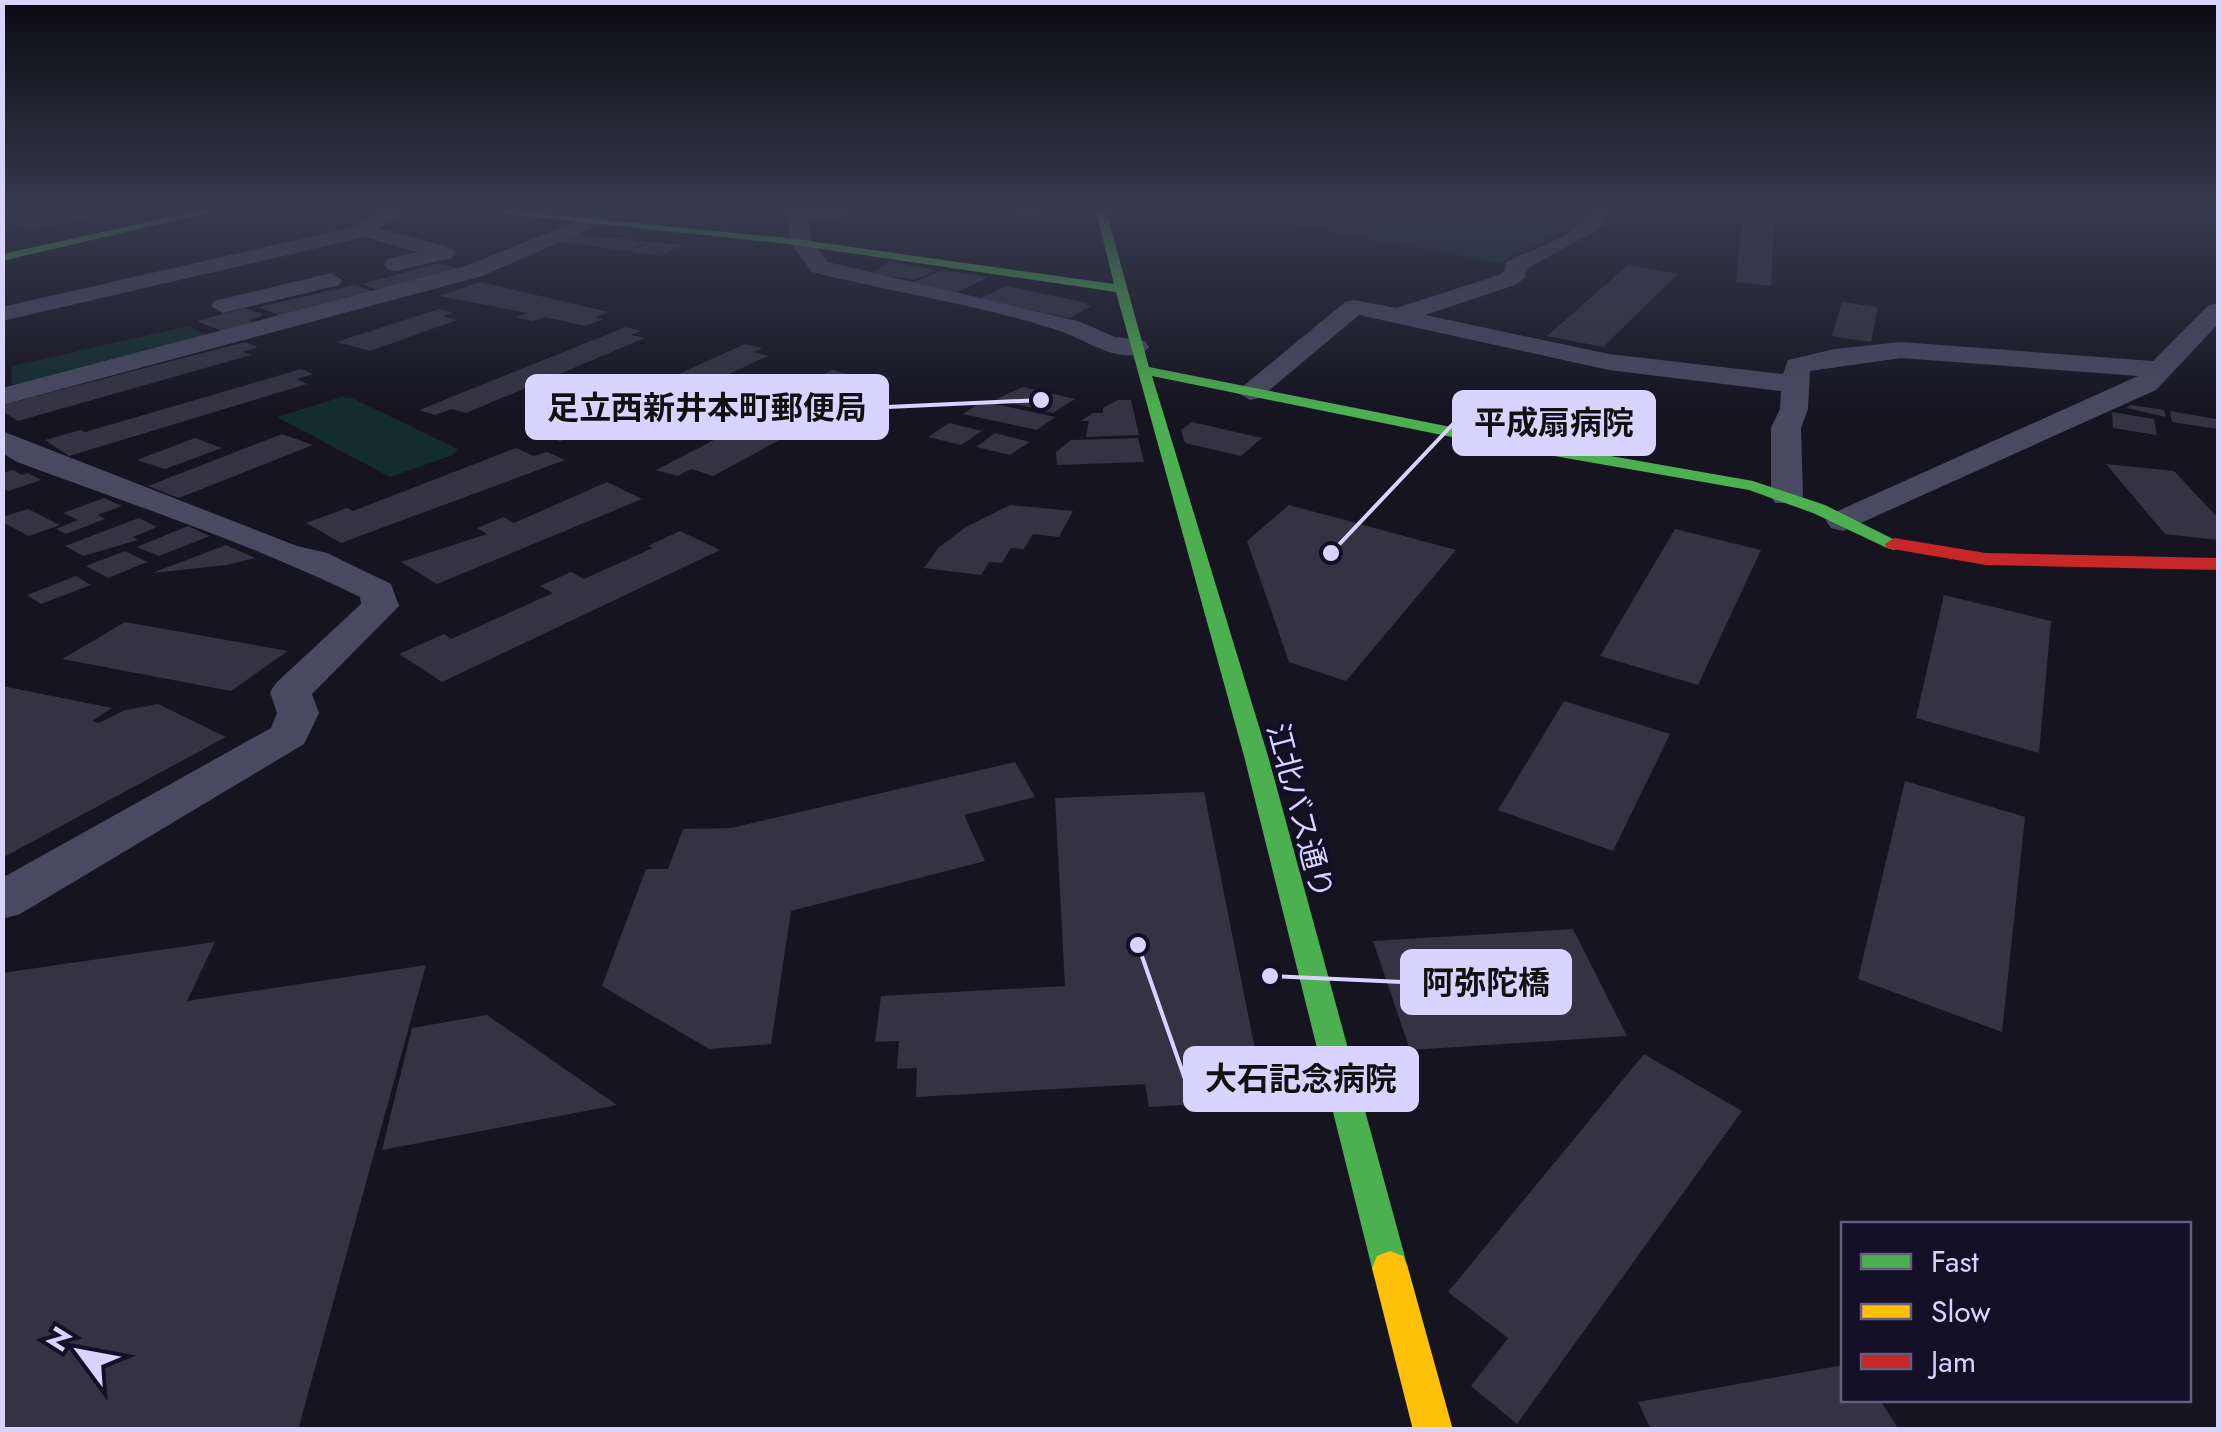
<svg xmlns="http://www.w3.org/2000/svg" width="2221" height="1432" viewBox="0 0 2221 1432" font-family="Jost,'Noto Sans JP',sans-serif">
	<style>
		.green { fill: #132c2d }
		.building { fill: #343243 }
		.lines { fill: none; stroke-linecap: round; stroke-linejoin: round }
		.street { fill: #4a4962; fill-rule: evenodd }
		.fast { fill: #4caf50; fill-rule: evenodd }
		.slow { fill: #ffc107; fill-rule: evenodd }
		.jam { fill: #c62828; fill-rule: evenodd }
		.labels { text-anchor: middle; stroke-width: 8; stroke-linejoin: round; paint-order: stroke }
		.street-label { font-size: 30px; fill: #d9d4ff; stroke: #130f26 }
		.leader { fill: none; stroke: #d9d4ff; stroke-width: 4 }
		.callout-dot { fill: #d9d4ff; stroke: #130f26; stroke-width: 4 }
		.callout { fill: #d9d4ff; stroke: #d9d4ff; stroke-width: 4 }
		.callout-label { font-size: 32px; text-anchor: middle; font-weight: bold; fill: #111 }
	</style>
	<rect width="100%" height="100%" fill="#161421"/>
	<!-- green -->
	<g class="green">
		<path d="M1310,211H1521L1579,219L1574,226L1501,263L1284,223Z"/>
		<path d="M188,326L210,337L27,385L11,384L12,366Z"/>
		<path d="M341,397L352,398L458,449L453,455L390,477L277,417Z"/>
	</g>
	<!-- building -->
	<g class="building">
		<path d="M85,211L100,215L31,231L16,226Z"/>
		<path d="M1743,214L1774,217L1771,286L1736,282Z"/>
		<path d="M573,234L648,242L629,251L553,241Z"/>
		<path d="M652,242L682,245L660,256L630,252Z"/>
		<path d="M889,261L937,270L914,280L873,273Z"/>
		<path d="M440,263L459,269L380,291L362,284Z"/>
		<path d="M1628,265L1678,274L1603,347L1547,336Z"/>
		<path d="M942,270L988,277L956,293L912,283Z"/>
		<path d="M480,282L609,312L595,317L604,319L585,326L545,317L532,321L515,317L527,313L439,296Z"/>
		<path d="M355,285L374,292L283,317L259,307Z"/>
		<path d="M1006,286L1088,303L1084,305L1091,306L1070,318L979,299Z"/>
		<path d="M1842,302L1878,307L1871,342L1832,336Z"/>
		<path d="M245,308L264,315L248,320L254,322L222,331L197,321Z"/>
		<path d="M439,309L454,313L443,316L457,320L370,351L336,342Z"/>
		<path d="M626,327L641,331L631,335L645,338L466,413L452,409L435,415L419,410Z"/>
		<path d="M245,342L258,347L243,352L251,355L18,421L2,411V405Z"/>
		<path d="M745,344L762,348L754,352L768,356L590,439L575,435L560,441L541,436Z"/>
		<path d="M301,369L313,374L297,379L307,384L69,456L45,440L80,430L85,432Z"/>
		<path d="M832,370L885,383L713,476L691,469L678,476L656,470L741,426L729,423L748,413L761,416L824,384L812,381Z"/>
		<path d="M1023,387L1075,399L1053,413L996,399Z"/>
		<path d="M1118,400H1131L1139,435L1086,437L1089,421H1081L1093,413H1103V408Z"/>
		<path d="M982,401L1055,417L1037,430L963,414Z"/>
		<path d="M2131,405L2164,410L2166,417L2126,408Z"/>
		<path d="M2170,411L2216,419L2218,429L2172,422Z"/>
		<path d="M2112,412L2154,419L2157,435L2113,428Z"/>
		<path d="M1192,422L1262,438L1241,456L1185,443L1181,430Z"/>
		<path d="M949,423L982,431L961,445L928,437Z"/>
		<path d="M995,433L1030,442L1010,455L976,447Z"/>
		<path d="M282,434L313,445L179,498L148,486Z"/>
		<path d="M195,438L222,448L165,469L137,460Z"/>
		<path d="M1138,438L1144,462L1057,465L1056,452L1071,440Z"/>
		<path d="M516,448L534,456L547,452L565,460L341,543L306,523L347,508L353,511Z"/>
		<path d="M2106,464L2174,471L2218,518V540L2165,534Z"/>
		<path d="M13,470L22,475L28,473L41,480L8,491L2,488V473Z"/>
		<path d="M607,482L642,499L437,584L401,562L487,534L477,528L504,517L514,523Z"/>
		<path d="M104,498L122,506L98,515L105,519L66,534L56,529L78,520L63,513Z"/>
		<path d="M1010,505L1073,511L1059,537L1033,534L1024,549L1011,548L1002,563L989,562L981,575L924,568L938,548L966,527Z"/>
		<path d="M1289,505L1456,550L1346,681L1289,662L1247,541Z"/>
		<path d="M28,509L60,525L29,536L2,522V517Z"/>
		<path d="M139,518L157,527L133,537L138,540L83,556L65,546Z"/>
		<path d="M188,526L210,536L159,556L137,547Z"/>
		<path d="M1675,529L1761,550L1698,685L1600,656Z"/>
		<path d="M680,531L720,550L442,682L399,654L444,634L451,639L553,593L540,586L571,572L584,579L653,548L648,546Z"/>
		<path d="M226,545L255,558L227,565L152,573Z"/>
		<path d="M125,551L147,562L108,578L86,566Z"/>
		<path d="M76,576L91,585L41,604L27,595Z"/>
		<path d="M1944,595L2051,621L2039,753L1916,718Z"/>
		<path d="M125,622L288,651L231,691L62,659Z"/>
		<path d="M2,686L112,708L92,721L99,723L125,710L158,704L226,737L2,858Z"/>
		<path d="M1564,701L1670,734L1613,851L1498,810Z"/>
		<path d="M1015,762L1035,797L964,815L985,861L791,911L771,1044L709,1049L602,986L646,869H668L683,829L731,828Z"/>
		<path d="M1905,781L2025,817L2002,1032L1858,979Z"/>
		<path d="M1204,792L1265,1100L1149,1107L1145,1084L916,1097L917,1068L897,1069L899,1041L875,1042L881,996L1065,986L1055,798Z"/>
		<path d="M1573,929L1627,1036L1410,1050L1373,941Z"/>
		<path d="M215,942L187,1001L426,965L298,1430H2V973Z"/>
		<path d="M487,1015L617,1105L382,1150L412,1028Z"/>
		<path d="M1644,1054L1742,1111L1517,1424L1471,1386L1508,1338L1448,1292Z"/>
		<path d="M1844,1365V1400H1880L1899,1430H1651L1638,1402Z"/>
	</g>
	<g class="lines">
		<!-- street -->
		<g class="street">
			<path d="M384,211H409L378,228L452,248L455,253L452,258L395,271L387,269L384,264L387,259L418,252L365,237L2,321V307L349,228Z"/>
			<path d="M778,211H852L842,217L807,219L813,242L828,262L1081,322L1115,337L1145,341L1149,347C1129,370 1085,340 1063,332C985,306 892,292 812,272L791,243L787,217Z"/>
			<path d="M1012,211H1044L1034,217L1015,215Z"/>
			<path d="M1590,211H1610L1599,229L1526,269L1525,278L1515,285L1425,315L1609,354L1783,374L1788,360L1835,349L1901,342L2153,361L2209,305L2218,303V324L2156,390L1843,531L1831,528L1826,521L1831,514L2138,376L1901,358L1810,371L1808,409L1801,428L1803,496L1799,503H1775L1771,496V428L1780,409L1781,391L1609,370L1359,315L1260,398L1250,400L1236,392L1345,302L1354,300L1396,308L1499,275L1505,271L1506,262C1533,249 1574,238 1590,211Z"/>
			<path d="M594,214L604,220L601,224L482,276L2,405V388L466,266Z"/>
			<path d="M331,273L342,280L339,285L223,313L211,306L214,301Z"/>
			<path d="M2,431L297,546L327,553L391,584L399,606L312,694L319,713L304,744L20,914L2,919V878L271,728L277,713L270,692L276,683L361,604L360,597C252,544 131,504 17,462L2,453Z"/>
		</g>
		<!-- fast -->
		<g class="fast">
			<path d="M198,211H215L2,261V254Z"/>
			<path d="M480,211H512L788,238L1114,284L1096,211H1106L1149,367L1486,434L1753,481L1825,505L1903,544L1894,550L1887,548L1813,513L1749,490L1486,444L1152,376L1268,756L1408,1268L1403,1280L1390,1285L1377,1280L1372,1268L1244,756L1116,292L788,244Z"/>
		</g>
		<!-- slow -->
		<path class="slow" d="M1390,1251L1403,1256L1408,1268L1453,1430H1413L1372,1268L1377,1256Z"/>
		<!-- jam -->
		<path class="jam" d="M1894,538L1986,553L2218,558V570L1986,565L1887,548L1885,544Z"/>
	</g>
	<!-- sky -->
	<linearGradient id="sky" x2="0" y2="1"><stop stop-color="#0c0b12"/><stop offset="0.51" stop-color="#363a4e"/><stop offset="1" stop-color="#363a4e" stop-opacity="0"/></linearGradient>
	<rect width="2221" height="411" fill="url(#sky)"/>
	<g class="labels">
		<!-- street labels -->
		<g class="street-label">
			<text transform="translate(1300 811) rotate(75)" y="10">江北バス通り</text>
		</g>
	</g>
	<!-- callouts -->
	<path class="leader" d="M1041 400L887 407M1331 553L1454 423M1270 976L1402 982M1138 945L1185 1079"/>
	<g class="callout-dot">
		<circle cx="1041" cy="400" r="10"/>
		<circle cx="1331" cy="553" r="10"/>
		<circle cx="1270" cy="976" r="10"/>
		<circle cx="1138" cy="945" r="10"/>
	</g>
	<g class="callout">
		<rect x="527" y="376" width="360" height="62" rx="10"/>
		<rect x="1454" y="392" width="200" height="62" rx="10"/>
		<rect x="1402" y="951" width="168" height="62" rx="10"/>
		<rect x="1185" y="1048" width="232" height="62" rx="10"/>
	</g>
	<g class="callout-label">
		<text x="707" y="419">足立西新井本町郵便局</text>
		<text x="1554" y="434">平成扇病院</text>
		<text x="1486" y="994">阿弥陀橋</text>
		<text x="1301" y="1090">大石記念病院</text>
	</g>
	<!-- border -->
	<rect width="2221" height="1432" fill="none" stroke="#d9d4ff" stroke-width="10"/>
	<!-- legend -->
	<rect x="1841" y="1222" width="350" height="180" fill="#130f26" stroke="#625e7d" stroke-width="2.5"/>
	<rect x="1861" y="1254" width="50" height="15" fill="#4caf50" stroke="#625e7d" stroke-width="2.5"/>
	<text x="1931" y="1272" font-size="30" fill="#d9d4ff">Fast</text>
	<rect x="1861" y="1304" width="50" height="15" fill="#ffc107" stroke="#625e7d" stroke-width="2.5"/>
	<text x="1931" y="1322" font-size="30" fill="#d9d4ff">Slow</text>
	<rect x="1861" y="1354" width="50" height="15" fill="#c62828" stroke="#625e7d" stroke-width="2.5"/>
	<text x="1931" y="1372" font-size="30" fill="#d9d4ff">Jam</text>
	<!-- north arrow -->
	<g transform="translate(80 1352) rotate(302)" stroke="#130f26" stroke-width="8" paint-order="stroke">
	<path d="M0-8L18 38L0 25L-18 38Z" fill="#d9d4ff"/>
	<text y="-15" font-size="28" font-weight="bold" text-anchor="middle" fill="#d9d4ff">N</text>
	</g>
</svg>
